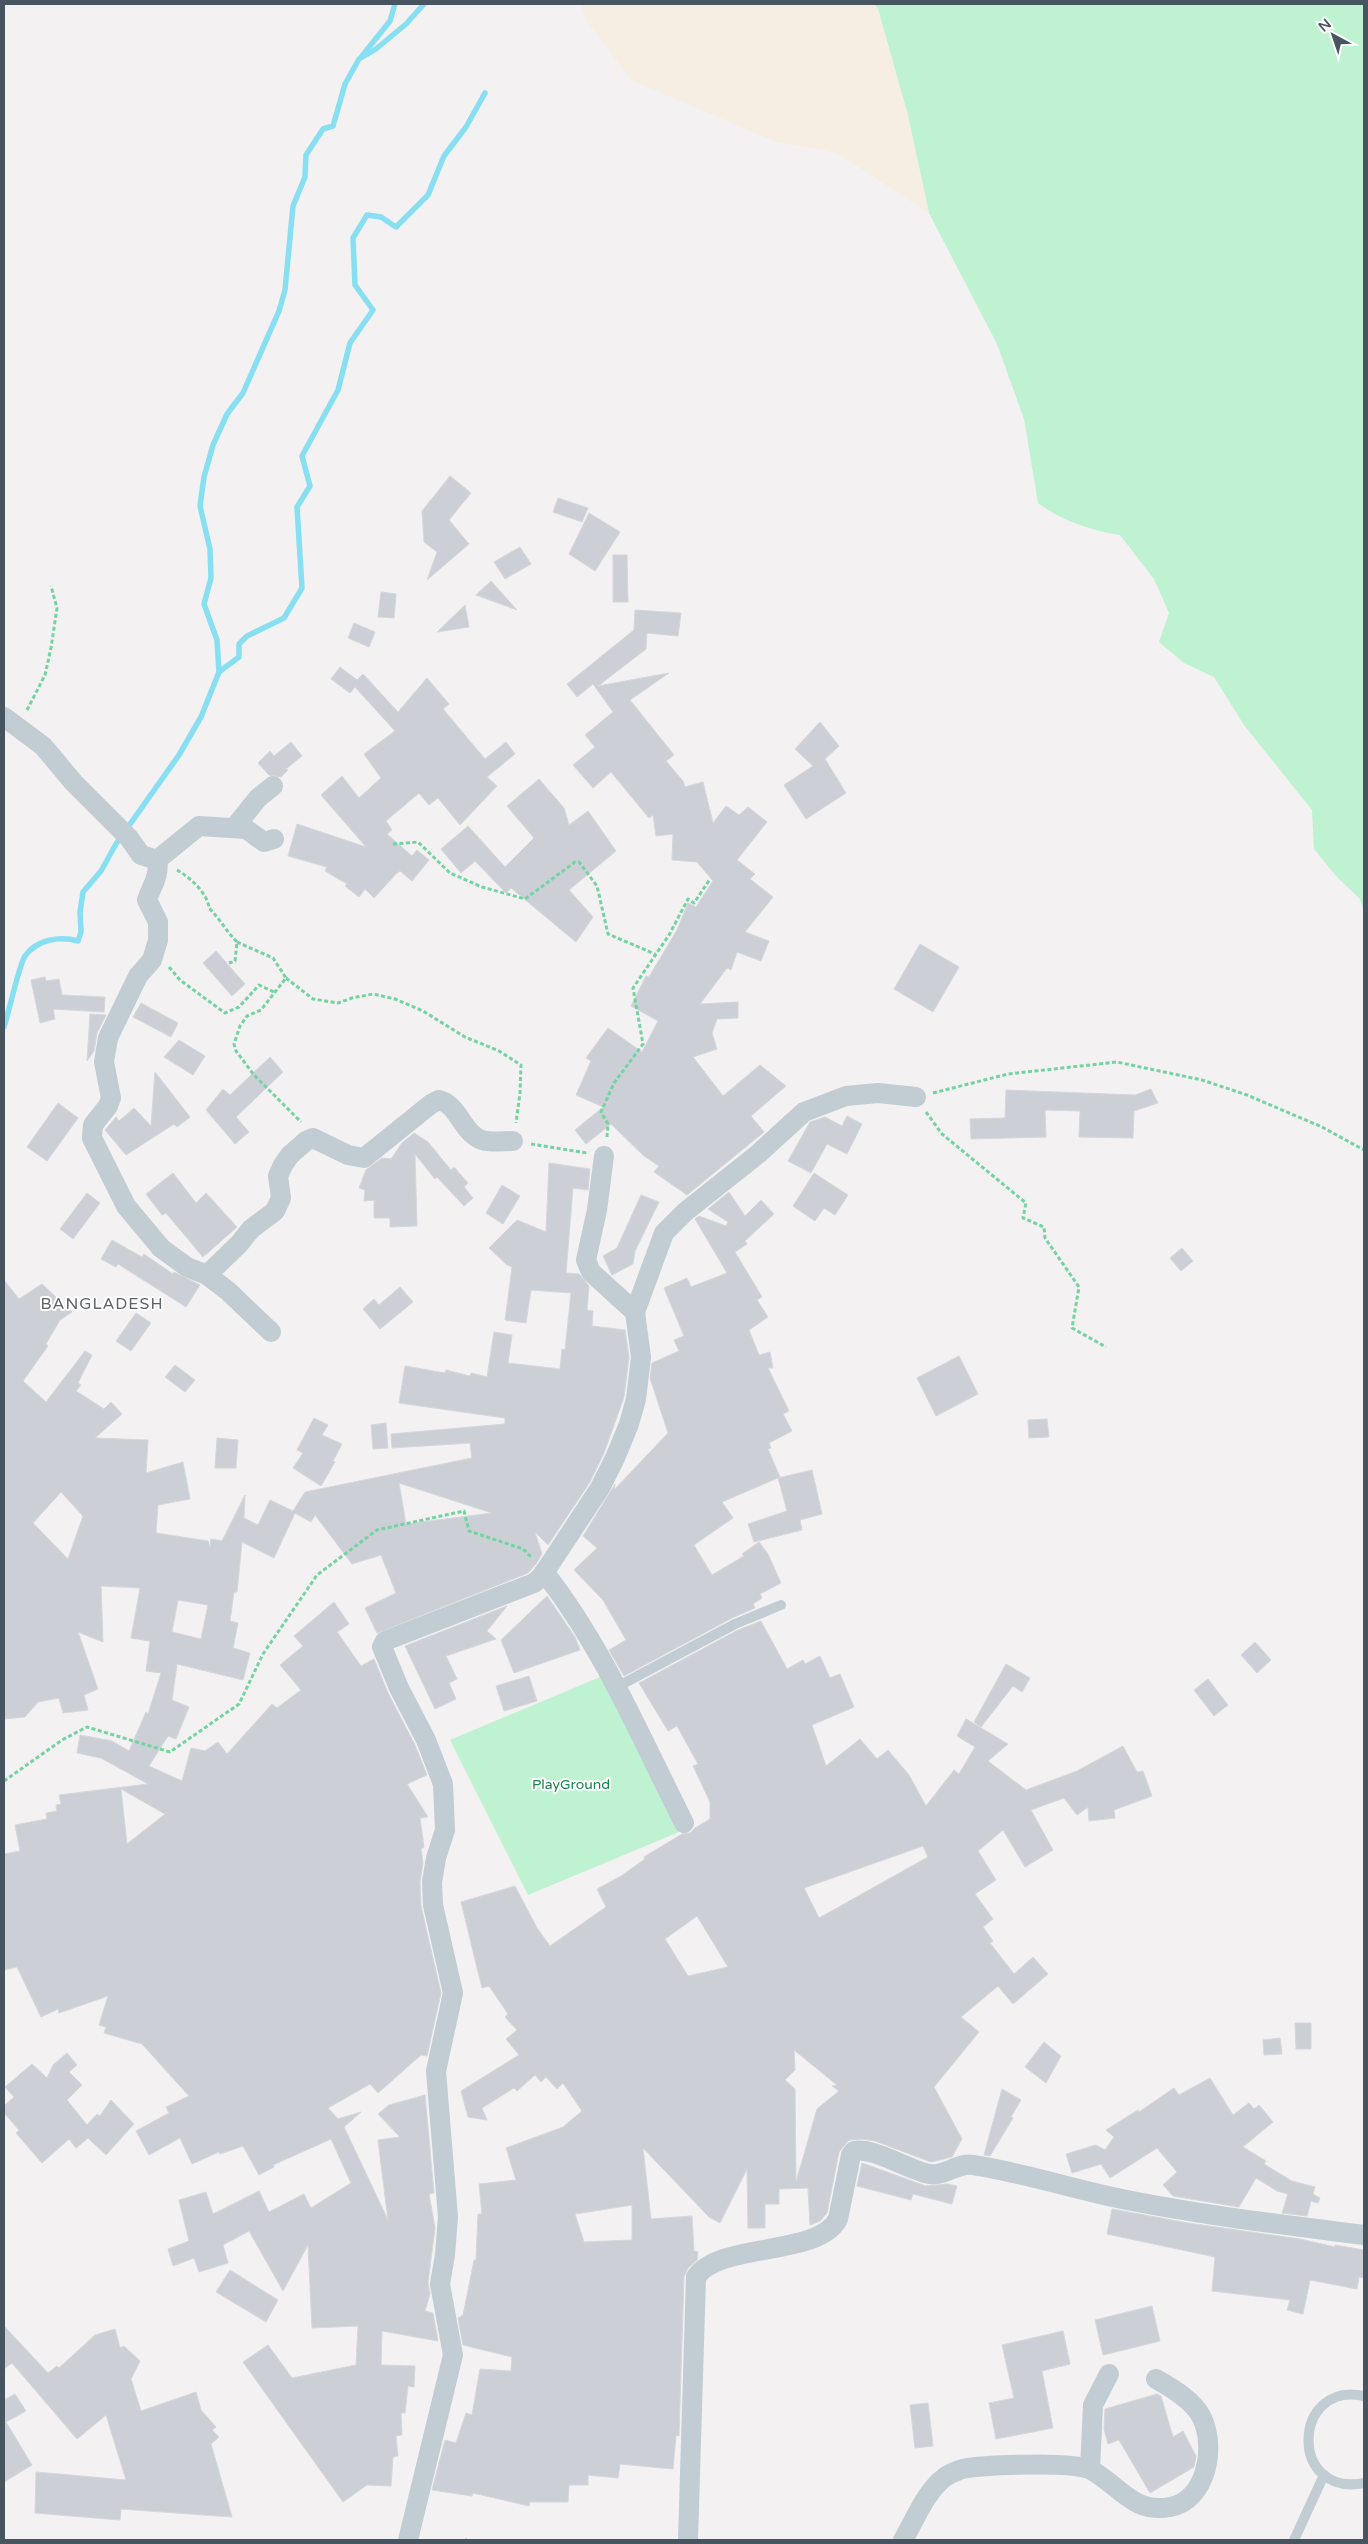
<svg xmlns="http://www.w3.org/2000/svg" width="1368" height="2544" viewBox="0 0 1368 2544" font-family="'Varela Round',sans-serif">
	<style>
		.green { fill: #bef2d0 }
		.sand { fill: #f5eee1 }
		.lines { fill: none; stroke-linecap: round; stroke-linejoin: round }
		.stream { stroke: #88dff2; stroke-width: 5.5 }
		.building { fill: #ccd0d6; stroke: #d4d7dc; fill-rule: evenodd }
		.path { stroke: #73d3a1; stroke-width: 3; stroke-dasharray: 4 2.5; stroke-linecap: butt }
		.lane { stroke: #c1ccd3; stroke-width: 10 }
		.street { stroke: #c1ccd3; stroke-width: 20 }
		.labels { text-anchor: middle; stroke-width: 4; stroke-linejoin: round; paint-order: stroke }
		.park-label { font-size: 14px; fill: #128749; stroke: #fff }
		.quarter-label { font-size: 16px; letter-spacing: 1px; fill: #5d6166; stroke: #fff }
	</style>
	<rect width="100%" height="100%" fill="#f3f1f1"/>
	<!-- green -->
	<g class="green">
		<path d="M874,4H1364V913L1360,899L1336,876L1314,849L1312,810L1244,725L1214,677L1184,663L1159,642L1169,613L1154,579L1120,535C1090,530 1062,521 1038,503L1024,419L997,344L929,213L908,116L878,9Z"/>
		<path d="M612,1672L691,1827L528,1895L450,1740Z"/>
	</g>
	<!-- sand -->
	<path class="sand" d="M581,4H874L878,9L908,116L929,213L837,153L774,141L631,80L587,21Z"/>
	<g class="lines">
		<!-- stream -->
		<g class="stream">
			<path d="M362,56L390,21L395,4"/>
			<path d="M219,672L239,657V644L247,636L284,618L302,588L297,507L310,486L302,456L338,390L350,343L373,310L355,285L353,238L367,215L381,217L396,227L428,195L444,156L466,127L485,93"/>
			<path d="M4,1027C9,1012 19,965 25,956C37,939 60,936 78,941L81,932L80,912L83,892L101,871L116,844L179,755L201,717L219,672L217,640L204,604L211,578L210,549L200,506L204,477L213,445L227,414L243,393L279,311L285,290L293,206L305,177L306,155L323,129L333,126L345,84L359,59L376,49L406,24L424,4"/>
		</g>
	</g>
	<!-- building -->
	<g class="building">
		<path d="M450,476L471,493L449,520L469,544L427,580L437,552L424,542L422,511Z"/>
		<path d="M558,498L588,508L582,522L553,512Z"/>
		<path d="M589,513L620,532L595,571L569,554Z"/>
		<path d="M520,547L531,564L505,579L494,562Z"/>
		<path d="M613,555H627L628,602H613Z"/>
		<path d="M491,581L517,610L476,595Z"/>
		<path d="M381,592L396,594L394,618L378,617Z"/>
		<path d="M465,605L469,627L437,632Z"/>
		<path d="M635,610L681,613L678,636L647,633L646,649L598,686L669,673L630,700L674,755L666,761L683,781L685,787L703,782L713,823L726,806L739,815L748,807L767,822L737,860L755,874L750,879L773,897L745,932L769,941L761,961L737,952L731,970L727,968L700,1004L738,1002V1018L717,1019L712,1033L717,1049L693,1057L723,1096L760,1065L786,1086L751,1116L764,1132L687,1195L654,1172L659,1166L644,1156L611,1124L586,1144L575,1130L603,1107L576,1095L591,1061L586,1058L608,1028L642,1052L658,1021L631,1006L646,976L649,977L677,930L688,903L696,907L713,881L697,862L672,860L673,834L656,836L653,815L649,818L611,772L593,788L573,765L595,747L585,735L613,712L593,684L577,697L567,684L634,630Z"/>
		<path d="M354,623L375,632L369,647L348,638Z"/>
		<path d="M340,667L357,680L363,674L398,712L427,678L449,704L443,709L485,759L506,742L515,754L487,777L497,786L460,825L438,798L429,805L419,793L386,821L392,830L387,834L412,856L417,850L429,860L412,881L400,871L396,874L374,898L365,889L359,897L345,886L347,884L325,871L327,867L288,856L297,824L366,847L321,795L342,776L359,798L381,778L364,754L395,731L355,687L350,693L331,679Z"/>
		<path d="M820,722L839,746L825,759L846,793L806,819L784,785L813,766L795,749Z"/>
		<path d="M291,742L302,756L286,769L288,770L281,777L269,775L258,763L270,751L274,756Z"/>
		<path d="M539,779L564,808L569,825L588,811L616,851L569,890L593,917L576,942L511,888L506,893L475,861L461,873L441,849L468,826L505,867L534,838L507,806Z"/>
		<path d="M920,944L959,967L933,1012L894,989Z"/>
		<path d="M216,951L245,984L232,996L203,963Z"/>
		<path d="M45,977L46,981L59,979L62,995L105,997L104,1012L53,1009L55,1019L40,1023L31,980Z"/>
		<path d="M141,1003L178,1023L171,1037L133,1017Z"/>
		<path d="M90,1014L106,1015L97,1033L94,1051L87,1061Z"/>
		<path d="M179,1040L205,1056L193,1075L164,1057Z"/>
		<path d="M270,1057L283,1072L236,1117L249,1132L235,1144L206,1110L223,1089L230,1095Z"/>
		<path d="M155,1072L190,1117L177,1127L174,1124L126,1155L105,1130L116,1117L119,1121L134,1108L151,1126Z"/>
		<path d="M1151,1089L1158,1103L1134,1111L1133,1138L1079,1137L1080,1111L1045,1110L1046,1137L971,1139L970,1119L1005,1118L1006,1090L1135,1095Z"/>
		<path d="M58,1103L78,1118L47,1161L27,1147Z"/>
		<path d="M847,1116L862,1124L847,1154L827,1144L811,1173L788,1161L810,1122L825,1117L842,1126Z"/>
		<path d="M414,1133L428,1142L451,1170L454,1167L468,1183L464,1187L473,1198L464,1206L437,1177L435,1179L415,1154L417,1226L390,1227V1218H374V1200L364,1201L365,1190L359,1188L366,1170L382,1158L391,1159L402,1143Z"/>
		<path d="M549,1163L590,1169L588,1190L573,1188L566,1273L579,1274L589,1286L587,1310L593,1311L592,1326L625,1330L629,1357L624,1397L604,1453L590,1482L548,1545L535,1532L542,1554L536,1564L528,1573L377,1633L365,1608L396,1593L381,1555L352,1564L315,1515L311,1522L295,1513L274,1558L242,1542L237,1592H234L230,1621L238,1623L233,1648L250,1653L243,1680L177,1664L172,1700L189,1707L176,1739L168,1736L149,1766L182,1781L191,1748L205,1751L218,1742L227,1754L272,1704L277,1708L301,1690L280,1665L303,1646L294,1636L334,1602L349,1624L337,1632L361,1666L374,1659L388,1693L415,1745L427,1775L407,1784L428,1817L420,1818L424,1847L421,1849L423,1863L420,1882L421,1906L441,1993L427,2056L421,2055L378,2093L370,2084L328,2108L338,2119L361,2112L344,2127L388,2220L378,2140L400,2137L378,2114L389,2105L425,2095L434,2193L429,2194L435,2228L428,2282L430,2294L425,2311L433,2313L438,2341L382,2331L381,2365L415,2366L414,2387L408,2386L405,2413H401L402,2435L396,2436L398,2456L393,2457L391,2486L367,2485L343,2502L243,2362L268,2345L292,2378L356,2365L358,2326L312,2328L308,2245L283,2291L249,2231L223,2245L228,2263L199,2272L194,2258L173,2266L168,2249L189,2241L179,2200L206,2192L213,2214L259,2191L269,2212L304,2194L311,2208L351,2183L331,2139L273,2165L274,2167L259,2175L243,2146L220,2154L219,2152L192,2164L180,2138L149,2155L136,2131L169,2113L166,2107L189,2096L142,2044L104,2033L106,2027L99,2025L108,1996L59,2013L58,2009L41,2017L17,1967L4,1970V1854L20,1851L15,1825L47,1819L46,1813L57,1811L56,1805L61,1804L59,1795L148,1784L101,1758L77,1753L80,1735L112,1741L129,1751L146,1712L148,1714L161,1673L146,1671L150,1641L131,1638L140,1588L101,1586L103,1642L78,1632L98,1689L84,1695L88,1710L63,1713L59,1698L38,1702L25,1717L4,1719V1280L19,1299L42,1284L72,1312L60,1320L46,1344L48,1346L23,1381L46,1402L85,1351L92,1355L78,1383L81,1385L76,1391L104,1409L111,1402L122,1414L95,1438L148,1440L146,1473L183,1462L190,1499L158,1505L156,1533L208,1541L210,1548L211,1539L222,1541L245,1495L244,1518L258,1525L270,1500L293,1511L305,1492L472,1458L470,1443L392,1448L391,1434L505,1424V1418L399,1403L405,1366L445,1373L446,1370L470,1376L471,1373L487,1377L494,1332L512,1335L508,1363L560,1369L562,1349L565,1350L571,1293L531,1290L526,1323L505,1320L512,1267L507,1265L489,1248L517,1220L546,1232ZM399,1483L492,1513L406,1524ZM61,1492L83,1516L68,1559L33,1523ZM178,1600L208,1605L201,1639L172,1632ZM121,1789L165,1814L127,1844Z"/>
		<path d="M173,1173L196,1203L206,1193L237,1227L203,1257L166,1213L162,1215L146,1194Z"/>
		<path d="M814,1173L848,1195L835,1215L824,1208L815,1221L793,1206Z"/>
		<path d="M502,1185L520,1196L503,1224L486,1213Z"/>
		<path d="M729,1192L745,1216L761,1200L774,1214L745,1241L747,1244L735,1252L762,1297L757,1300L768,1317L749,1330L759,1355L770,1352L773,1368H768L789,1411L783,1414L792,1431L769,1443L771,1448L768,1449L780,1477L722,1502L733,1518L694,1545L712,1575L744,1556L742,1554L759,1542L768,1554L781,1583L760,1594L762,1598L753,1604L755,1608L732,1618L624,1676L609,1650L626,1640L603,1600L574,1570L597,1548L583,1536L615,1484L614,1490L668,1433L650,1378L652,1363L679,1351L674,1340L684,1336L664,1288L687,1278L691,1287L727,1273L695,1219L699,1216L726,1226L728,1222L708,1209Z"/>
		<path d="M87,1193L100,1203L73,1239L60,1229Z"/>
		<path d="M641,1195L659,1202L635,1251L633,1264L612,1275L603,1256L617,1248Z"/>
		<path d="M112,1240L142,1257L144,1254L173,1274L174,1272L200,1285L186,1307L118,1264L116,1267L101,1259Z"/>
		<path d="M1182,1248L1193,1261L1181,1271L1170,1258Z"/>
		<path d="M400,1287L413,1302L380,1329L363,1309L374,1299L379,1305Z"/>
		<path d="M136,1313L151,1323L131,1351L116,1341Z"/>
		<path d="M959,1356L978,1394L936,1416L917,1378Z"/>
		<path d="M175,1365L195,1380L185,1392L165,1377Z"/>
		<path d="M314,1418L328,1425L322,1435L342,1444L333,1461L335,1462L321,1486L293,1468L303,1453L297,1450Z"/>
		<path d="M1047,1419L1049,1437L1029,1438L1028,1420Z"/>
		<path d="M386,1423L388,1448L373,1449L371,1425Z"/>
		<path d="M217,1438L238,1440L236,1468H215Z"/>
		<path d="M812,1470L822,1514L800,1520L802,1530L754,1542L748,1524L787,1511L778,1478Z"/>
		<path d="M547,1596L575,1637L580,1650L514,1673L501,1640Z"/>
		<path d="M507,1606L487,1631L496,1639L446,1656L457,1679L449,1683L456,1699L435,1709L405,1646Z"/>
		<path d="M761,1621L787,1669L803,1660L805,1664L820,1656L830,1678L840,1674L854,1707L812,1725L826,1766L860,1739L877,1759L888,1750L909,1775L926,1806L954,1770L959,1774L975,1747L957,1736L966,1719L1008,1744L988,1761L1026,1790L1077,1771L1123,1746L1137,1772L1143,1771L1152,1796L1114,1810L1115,1818L1089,1821L1088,1807L1077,1815L1064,1798L1031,1810L1053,1850L1025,1867L1003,1830L978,1851L996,1880L975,1894L993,1919L983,1927L993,1941L990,1943L1014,1974L1033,1957L1048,1974L1013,2004L998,1986L961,2017L979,2032L934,2087L962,2139L952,2157L931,2162L875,2141L862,2139L849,2140L839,2152L827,2213L820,2221L810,2225L808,2188L779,2189V2204H765V2228H748L747,2169L720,2223L709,2217L643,2148L651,2219L692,2216L694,2251L698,2252L697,2260L688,2268L684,2277L679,2436L676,2435L673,2469L620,2464L618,2478L588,2475V2485H569L568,2502H530L529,2506L473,2493L472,2496L432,2490L445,2440L456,2443L466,2413L472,2415L480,2369L511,2371L512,2357L463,2345L458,2318L463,2315L474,2260H476L478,2214H482L479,2184L516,2180L506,2148L563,2127L582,2111L563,2083L557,2089L546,2077L541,2082L535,2075L517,2091L514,2088L482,2108L487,2120L468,2117L461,2091L519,2055L506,2039L517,2030L505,2017L508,2014L489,1986L482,1988L461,1902L515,1886L537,1928L550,1946L606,1907L597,1889L621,1876L645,1859L644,1857L682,1834L690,1833L695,1828L710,1819V1802L693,1766L698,1764L677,1726L668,1731L639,1683L738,1630ZM923,1846L928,1857L819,1918L804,1888ZM697,1916L728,1967L688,1976L665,1939ZM794,2050L837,2085L832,2086L839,2091L817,2109L796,2182L795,2089L785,2080L795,2070ZM632,2205V2240L584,2242L575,2214Z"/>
		<path d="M1255,1642L1271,1660L1257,1673L1241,1655Z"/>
		<path d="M1006,1664L1030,1678L1022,1692L1013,1686L981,1727L974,1722Z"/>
		<path d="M529,1676L537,1701L504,1711L496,1686Z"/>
		<path d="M1208,1679L1228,1705L1214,1716L1194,1690Z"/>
		<path d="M1295,2023H1311V2049H1296Z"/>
		<path d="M1280,2038L1282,2054L1264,2055L1263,2040Z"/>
		<path d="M1044,2042L1061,2056L1046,2083L1025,2067Z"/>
		<path d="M67,2053L77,2065L69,2072L82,2085L67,2100L87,2125L97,2114L100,2116L111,2100L134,2124L106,2155L88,2138L76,2148L69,2139L42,2163L16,2133L19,2130L4,2113V2106L14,2097L5,2087L32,2064L47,2078L53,2065Z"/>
		<path d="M1210,2078L1233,2115L1249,2103L1254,2109L1259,2105L1273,2122L1243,2147L1266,2161L1264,2164L1292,2181L1315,2187L1313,2194L1320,2198L1318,2203L1311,2201L1307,2216L1282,2213L1288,2194L1277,2191L1256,2178L1239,2207L1173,2196L1163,2185L1177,2172L1157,2148L1110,2178L1101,2164L1072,2173L1066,2154L1096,2145L1105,2150L1114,2137L1106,2130L1138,2110L1139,2112L1174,2088L1179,2095Z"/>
		<path d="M1002,2089L1021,2100L1011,2117L1013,2118L990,2156L984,2155Z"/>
		<path d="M862,2163L926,2186L947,2184L957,2186L952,2204L913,2194L911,2200L857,2186Z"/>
		<path d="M1112,2209L1188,2223L1300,2239L1335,2247V2245L1364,2250V2278L1359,2277L1357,2289L1310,2280L1303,2314L1287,2310L1290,2300L1212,2291L1215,2257L1107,2234Z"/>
		<path d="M230,2270L278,2300L266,2322L216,2292Z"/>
		<path d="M1152,2306L1160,2341L1103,2355L1095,2320Z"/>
		<path d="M4,2326L48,2373L57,2366L59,2368L95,2335L115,2329L120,2348L124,2346L140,2361L131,2379L141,2411L196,2392L201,2410L216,2427L212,2430L219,2437L211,2444L232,2517L121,2509L120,2520L35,2513L36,2472L126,2480L106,2415L77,2439L12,2363L4,2369Z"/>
		<path d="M1063,2331L1070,2364L1042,2371L1053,2428L996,2439L989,2403L1014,2398L1002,2345Z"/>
		<path d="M15,2394L26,2411L6,2422L32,2465L4,2482V2400Z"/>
		<path d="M1157,2394L1161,2396L1173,2437L1183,2431L1196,2456L1194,2467L1150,2493L1119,2440L1108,2444L1104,2429L1105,2409Z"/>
		<path d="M928,2403L933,2446L915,2448L910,2405Z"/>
	</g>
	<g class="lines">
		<!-- path -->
		<g class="path">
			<path d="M27,710L45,675L51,648L57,608L51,586"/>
			<path d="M393,844L418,842L450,873L482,887L525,899L575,862H579L597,886L608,934L655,954"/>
			<path d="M177,870C190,877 208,894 209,908C220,919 226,931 237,942L235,961L229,963"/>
			<path d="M237,942L273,958L286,978L261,1010L247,1016L240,1026L234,1044L236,1051L254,1075L301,1122"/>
			<path d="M169,967L180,980L225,1013L239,1007L259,985L276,993"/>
			<path d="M286,978L313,999L338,1003L352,998L373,994L395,999L423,1011L465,1037L499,1051L521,1065L520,1093L516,1123"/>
			<path d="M933,1093L1008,1074L1117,1062L1202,1080L1247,1095L1322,1127L1364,1150"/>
			<path d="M926,1112L942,1134L1026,1203L1023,1218L1044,1227L1045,1238L1079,1287L1072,1328L1106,1347"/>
			<path d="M607,1137L608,1124L601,1112L614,1083L643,1044L633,988L669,935L688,899L694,903L710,879"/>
			<path d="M531,1144L587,1153"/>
			<path d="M4,1781L62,1740L87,1727L170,1752L239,1704L263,1654L317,1575L377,1530L464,1511L469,1531L523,1549L531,1557"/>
			<path d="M465,2540H467"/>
		</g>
		<!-- lane -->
		<g class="lane">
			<path d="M615,1688L735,1624L781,1605"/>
			<path d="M1364,2396C1292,2380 1288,2498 1364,2483"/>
			<path d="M1294,2540L1324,2475"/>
		</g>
		<!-- street -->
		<g class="street">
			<path d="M4,717L43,746L74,783L129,838L141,855L157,860C160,876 152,885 147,900L158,922V940L152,960L138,976L108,1038L104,1062L111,1098L108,1106L93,1125L92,1138L126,1206L161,1248L187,1267L207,1275L228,1291L271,1332"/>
			<path d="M234,828L258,798L273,786"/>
			<path d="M157,860L199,826L246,829L264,842L274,839"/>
			<path d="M207,1275L239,1244L251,1229L275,1211L281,1198L278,1176L283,1165L290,1155L306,1141L313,1138L348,1155L364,1158L431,1104L439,1100C458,1104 463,1134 482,1140C491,1143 503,1141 513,1141"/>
			<path d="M635,1312L664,1233L685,1212L758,1154L804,1112L846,1096L878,1093L916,1097"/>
			<path d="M544,1572C603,1647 641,1738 684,1823"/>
			<path d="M1090,2469L1093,2405L1109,2374"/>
			<path d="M408,2540L453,2355L440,2284L445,2255L448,2217L436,2071L453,1993L433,1905L432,1882L436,1858L445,1830L443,1784L426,1740L399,1688L382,1647L385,1641L534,1583L542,1576L600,1488L615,1458L629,1424L636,1399L641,1357L635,1312L591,1272L586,1260L597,1210L604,1156"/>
			<path d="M688,2540L696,2277C720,2242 818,2257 838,2219L851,2155L854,2151C874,2147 908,2170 929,2174C945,2177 958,2162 973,2165C1027,2173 1078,2191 1132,2201C1209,2216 1286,2225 1364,2235"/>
			<path d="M903,2540C915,2520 925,2492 945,2477C949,2474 957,2471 962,2469C984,2465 1073,2461 1091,2470C1119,2485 1133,2514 1170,2507C1207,2500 1216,2447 1202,2418C1194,2401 1172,2388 1156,2379"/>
		</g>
	</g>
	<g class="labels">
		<!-- park labels -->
		<g class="park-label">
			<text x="571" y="1789">PlayGround</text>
		</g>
		<!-- quarter labels -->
		<g class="quarter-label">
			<text x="102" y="1309">BANGLADESH</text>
		</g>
	</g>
	<!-- border -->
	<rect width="1368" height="2544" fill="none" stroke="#475560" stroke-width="10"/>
	<!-- north arrow -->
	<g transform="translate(1333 35) rotate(320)" stroke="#ffffff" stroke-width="4" paint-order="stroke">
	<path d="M0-4L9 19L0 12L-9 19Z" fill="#475560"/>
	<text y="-8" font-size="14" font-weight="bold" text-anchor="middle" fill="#475560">N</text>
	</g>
</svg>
